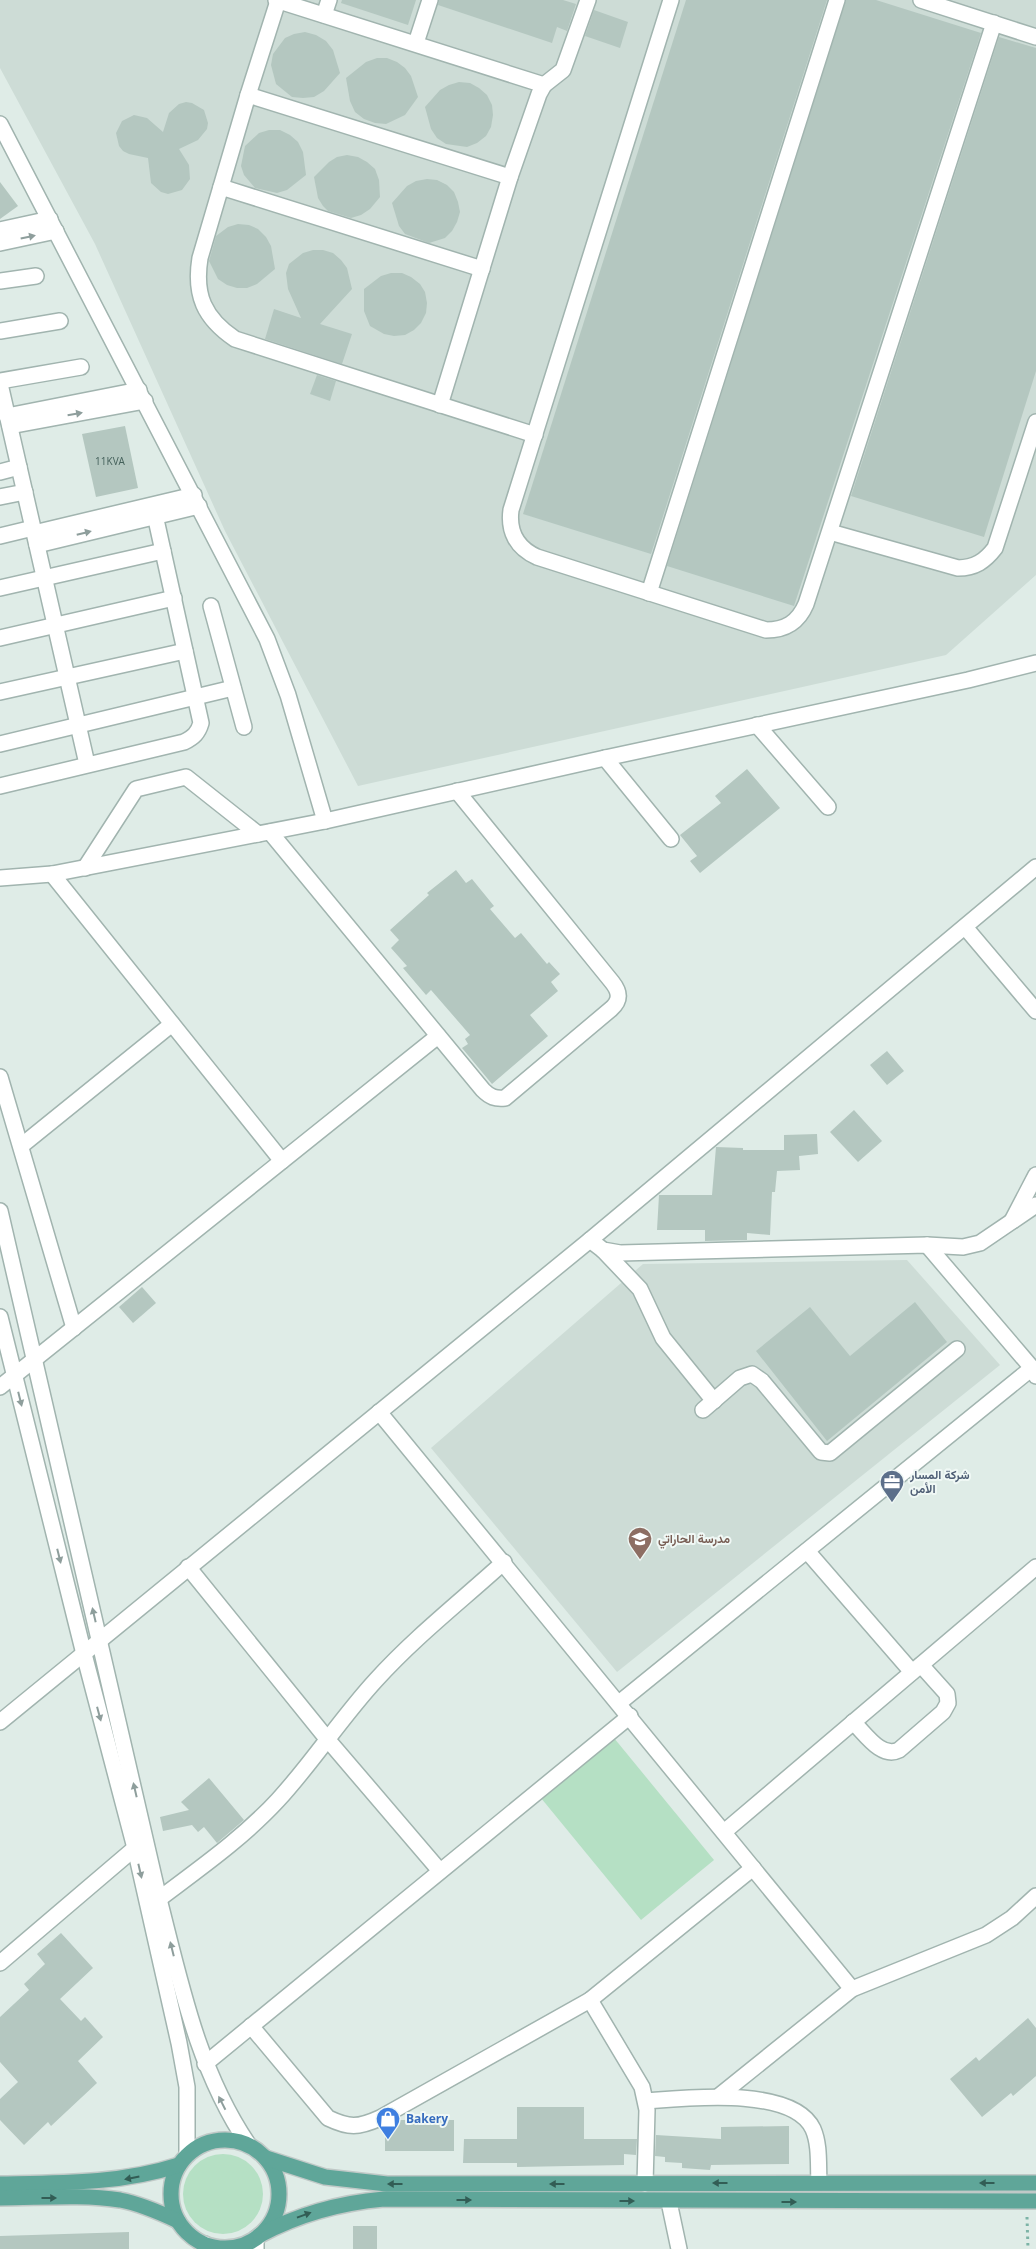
<svg xmlns="http://www.w3.org/2000/svg" width="1036" height="2249" viewBox="0 0 1036 2249" font-family="'Open Sans',Vazirmatn,sans-serif">
	<style>
		.built { fill: #cddcd6 }
		.green { fill: #b5e0c4 }
		.building { fill: #b4c7c0 }
		.lines { fill: none; stroke-linecap: round; stroke-linejoin: round }
		.minor-casing { stroke: #a1b4af; stroke-width: 18 }
		.major-casing { stroke: #c0c9c7; stroke-width: 18 }
		.path { stroke: #7cb3a6; stroke-width: 3; stroke-dasharray: 2.5 4; stroke-linecap: butt }
		.minor { stroke: #fff; stroke-width: 15 }
		.major { stroke: #5fa699; stroke-width: 15 }
		.oneway { fill: #8e9e9c }
		.oneway2 { fill: #325d55 }
		.labels { text-anchor: middle; stroke-width: 4; stroke-linejoin: round; paint-order: stroke }
		.number-label { font-size: 10px; fill: #44605a }
		.service-label { font-size: 12px; font-weight: bold; fill: #4e5e75; stroke: #f0f8f5; text-anchor: start }
		.education-label { font-size: 12px; font-weight: bold; fill: #785e54; stroke: #f0f8f5; text-anchor: start }
		.shop-label { font-size: 12px; font-weight: bold; fill: #366cbe; stroke: #f0f8f5; text-anchor: start }
	</style>
	<rect width="100%" height="100%" fill="#dfece7"/>
	<!-- built -->
	<g class="built">
		<path d="M0,0H1036V575L946,655L358,786L225,531L95,244L0,68Z"/>
		<path d="M907,1260L1000,1365L617,1672L431,1448L643,1264Z"/>
	</g>
	<!-- green -->
	<g class="green">
		<path d="M614,1738L714,1860L641,1920L541,1798Z"/>
		<circle cx="223" cy="2194" r="40"/>
	</g>
	<!-- building -->
	<g class="building">
		<path d="M342,0H416L408,25L341,3Z"/>
		<path d="M439,0H563L576,4L567,31L557,27L552,43L438,5Z"/>
		<path d="M686,0H827L651,554L523,514Z"/>
		<path d="M846,0H876L981,33L794,606L667,566Z"/>
		<path d="M594,10L628,22L620,48L585,36Z"/>
		<path d="M305,32L316,35L326,41L333,50L340,73L324,91L314,97L303,98L292,97L276,84L271,65L273,54L285,38L294,34Z"/>
		<path d="M999,37L1036,48V371L984,537L851,496Z"/>
		<path d="M377,58H387L397,62L405,68L411,76L418,97L405,115L386,124L375,123L364,119L355,112L350,101L346,78L366,62Z"/>
		<path d="M459,82L470,83L479,88L487,95L492,105L493,115L491,127L486,136L477,143L467,147L446,144L437,138L431,129L425,107L440,90L449,85Z"/>
		<path d="M186,102L192,103L204,110L208,123L207,129L198,140L179,149L189,165L190,179L182,190L168,194L161,192L151,183L148,158L129,154L123,151L119,146L116,133L122,121L134,115L147,118L163,132L169,113L179,104Z"/>
		<path d="M269,130H280L290,135L298,142L303,152L306,175L287,190L277,193L255,188L244,175L241,166L245,146L259,133Z"/>
		<path d="M347,155L358,157L367,162L375,169L379,180L380,197L370,209L361,215L351,218L328,211L323,206L318,198L314,177L329,162L337,157Z"/>
		<path d="M427,179L437,180L447,185L454,192L458,202L460,212L457,222L452,231L445,238L429,243L405,234L399,226L392,203L407,186L416,181Z"/>
		<path d="M0,182L18,206L0,219Z"/>
		<path d="M238,224L249,225L258,229L266,237L271,246L275,269L257,284L247,288H237L227,285L218,279L209,261L216,236L228,227Z"/>
		<path d="M313,250H323L333,253L341,260L347,268L352,289L320,324L352,334L342,364L265,339L274,309L301,318L288,289L286,273L289,264L303,253Z"/>
		<path d="M391,273H402L411,277L420,284L425,292L427,303L426,313L421,323L414,330L405,335L394,336L384,334L370,326L364,311V289L381,276Z"/>
		<path d="M317,375L336,381L330,401L310,394Z"/>
		<path d="M125,426L138,488L96,497L82,434Z"/>
		<path d="M747,769L780,808L700,873L690,861L697,856L680,835L721,803L715,796Z"/>
		<path d="M456,870L466,883L472,879L494,906L490,909L515,938L521,933L547,964L549,962L560,974L551,982L558,991L530,1015L548,1036L492,1084L462,1048L468,1044L465,1039L470,1035L431,990L426,995L403,968L407,966L391,948L399,940L390,930L429,895L427,893Z"/>
		<path d="M887,1051L904,1071L887,1085L870,1065Z"/>
		<path d="M854,1110L882,1141L858,1162L830,1132Z"/>
		<path d="M817,1134L818,1154L799,1156L800,1170L777,1171L775,1192H772L770,1235L747,1233V1240L705,1241V1230H657L659,1195H712L716,1147L743,1148V1150H784V1135Z"/>
		<path d="M142,1287L156,1303L133,1323L119,1307Z"/>
		<path d="M915,1302L947,1342L827,1441L756,1351L810,1307L850,1356Z"/>
		<path d="M209,1778L244,1820L217,1843L204,1827L198,1832L192,1825L163,1831L160,1817L189,1810L181,1802Z"/>
		<path d="M61,1933L93,1968L60,1999L81,2021L85,2017L103,2037L78,2061L97,2083L51,2126L48,2122L24,2145L0,2120V2099L18,2082L0,2062V2017L29,1990L24,1984L45,1964L37,1954Z"/>
		<path d="M1028,2018L1036,2028V2076L1013,2096L1011,2093L982,2117L950,2079L976,2057L979,2061Z"/>
		<path d="M517,2107H584V2139H637L636,2155L624,2154V2165L517,2167V2163H463L464,2139H517Z"/>
		<path d="M396,2120H454V2151H385V2126Z"/>
		<path d="M789,2126V2164L711,2165L710,2170L682,2168V2163L665,2162V2157L655,2156L656,2135L721,2139V2127Z"/>
		<rect x="353" y="2226" width="24" height="23"/>
		<path d="M129,2232V2249H0V2236Z"/>
	</g>
	<g class="lines">
		<defs>
			<g id="minor">
				<path d="M276,0L544,85"/>
				<path d="M671,0L511,510C508,532 517,548 537,557L766,630C785,630 798,623 806,604L994,23"/>
				<path d="M921,0L1036,37"/>
				<path d="M278,1L248,95L200,258C194,295 204,318 235,339L535,435"/>
				<path d="M324,15L329,0"/>
				<path d="M416,43L430,0"/>
				<path d="M248,95L510,177"/>
				<path d="M0,124L267,639L288,695L325,821"/>
				<path d="M221,187L482,269"/>
				<path d="M0,230L50,219"/>
				<path d="M0,243L56,231"/>
				<path d="M0,281L36,276"/>
				<path d="M0,331L60,321"/>
				<path d="M0,381L81,367"/>
				<path d="M0,384L87,764"/>
				<path d="M440,405L510,177L539,94L544,85L563,70L588,0"/>
				<path d="M7,416L139,390"/>
				<path d="M10,426L145,401"/>
				<path d="M0,472L19,467"/>
				<path d="M0,497L25,492"/>
				<path d="M830,532L958,568C975,568 985,561 995,548L1036,422"/>
				<path d="M34,533L194,495"/>
				<path d="M0,536L33,528"/>
				<path d="M37,545L199,506"/>
				<path d="M0,588L163,551"/>
				<path d="M649,593L837,0"/>
				<path d="M211,606L244,727"/>
				<path d="M0,638L174,598"/>
				<path d="M0,692L185,651"/>
				<path d="M757,725L828,807"/>
				<path d="M0,744L233,688"/>
				<path d="M605,758L671,839"/>
				<path d="M0,786L184,742C194,737 198,733 201,723L155,515"/>
				<path d="M270,832L483,1090C490,1097 495,1099 505,1098L611,1009C621,1000 620,992 612,982L457,791"/>
				<path d="M85,868L136,789L186,777L258,834"/>
				<path d="M52,874L282,1161"/>
				<path d="M0,878L52,874L325,821L605,758L968,680L1036,663"/>
				<path d="M965,927L1036,1011"/>
				<path d="M0,1077L74,1328"/>
				<path d="M21,1146L172,1024"/>
				<path d="M0,1211L159,1899C181,1985 198,2070 248,2144"/>
				<path d="M1012,1221L1036,1175"/>
				<path d="M590,1240L603,1250L620,1253L927,1245L963,1247L980,1243L1036,1205"/>
				<path d="M927,1245L1032,1368L1036,1376"/>
				<path d="M603,1250L640,1289L663,1338L714,1401"/>
				<path d="M0,1317L84,1654L135,1848L179,2043L187,2087V2155"/>
				<path d="M0,1387L438,1036"/>
				<path d="M703,1410L740,1378L752,1374L762,1381L821,1452L830,1453L957,1349"/>
				<path d="M379,1412L852,1989"/>
				<path d="M807,1551L912,1672"/>
				<path d="M188,1567L328,1740L440,1871"/>
				<path d="M619,1703L1032,1368"/>
				<path d="M0,1722L590,1240L1036,867"/>
				<path d="M853,1722C865,1733 881,1759 899,1750L943,1712L948,1703L947,1694L921,1665"/>
				<path d="M724,1832L1036,1567"/>
				<path d="M159,1899C200,1868 243,1838 278,1800C313,1762 341,1718 376,1680C415,1637 461,1601 504,1562"/>
				<path d="M0,1963L135,1848"/>
				<path d="M590,2000L642,2087L647,2110L645,2184"/>
				<path d="M251,2026L328,2118C349,2128 358,2128 380,2118L590,2000L753,1868"/>
				<path d="M205,2064L630,1716"/>
				<path d="M719,2096L852,1989L986,1935L1012,1918L1036,1896"/>
				<path d="M646,2101C686,2098 793,2086 813,2129C820,2145 818,2165 819,2182"/>
				<path d="M669,2202L679,2249"/>
				<path d="M205,2244L207,2249"/>
				<path d="M256,2249V2238"/>
			</g>
			<g id="major">
				<circle cx="225" cy="2194" r="54"/>
				<path d="M266,2158L325,2177L387,2184L1036,2183"/>
				<path d="M0,2184C61,2183 120,2184 179,2165"/>
				<path d="M0,2198C39,2198 81,2194 120,2200C141,2204 159,2212 178,2221"/>
				<path d="M260,2235C299,2214 339,2203 384,2199L1036,2201"/>
			</g>
		</defs>
		<!-- minor casing -->
		<use href="#minor" class="minor-casing"/>
		<!-- major casing -->
		<use href="#major" class="major-casing"/>
		<!-- path -->
		<path class="path" d="M1027,2217L1028,2249"/>
		<!-- minor -->
		<use href="#minor" class="minor"/>
		<!-- major -->
		<use href="#major" class="major"/>
	</g>
	<!-- one-way arrows -->
	<defs><path id="oneway-solid" d="M-6-.8H1V-3.2L6.5 0L1 3.2V.8H-6Z" transform="scale(1.25)"/></defs>
	<g class="oneway">
		<use href="#oneway-solid" transform="translate(28 237) rotate(-12)"/>
		<use href="#oneway-solid" transform="translate(75 414) rotate(-10)"/>
		<use href="#oneway-solid" transform="translate(84 533) rotate(-14)"/>
		<use href="#oneway-solid" transform="translate(20 1399) rotate(76)"/>
		<use href="#oneway-solid" transform="translate(59 1556) rotate(76)"/>
		<use href="#oneway-solid" transform="translate(94 1615) rotate(-103)"/>
		<use href="#oneway-solid" transform="translate(99 1714) rotate(75)"/>
		<use href="#oneway-solid" transform="translate(135 1790) rotate(-103)"/>
		<use href="#oneway-solid" transform="translate(140 1871) rotate(77)"/>
		<use href="#oneway-solid" transform="translate(172 1949) rotate(-104)"/>
		<use href="#oneway-solid" transform="translate(222 2103) rotate(-117)"/>
	</g>
	<g class="oneway2">
		<use href="#oneway-solid" transform="translate(132 2178) rotate(169)"/>
		<use href="#oneway-solid" transform="translate(720 2183) rotate(180)"/>
		<use href="#oneway-solid" transform="translate(987 2183) rotate(-180)"/>
		<use href="#oneway-solid" transform="translate(395 2184) rotate(-180)"/>
		<use href="#oneway-solid" transform="translate(557 2184) rotate(180)"/>
		<use href="#oneway-solid" transform="translate(49 2198)"/>
		<use href="#oneway-solid" transform="translate(464 2200)"/>
		<use href="#oneway-solid" transform="translate(627 2201)"/>
		<use href="#oneway-solid" transform="translate(789 2202)"/>
		<use href="#oneway-solid" transform="translate(304 2215) rotate(-20)"/>
	</g>
	<!-- icons -->
	<defs>
		<symbol id="office-pin" viewBox="-11 -11 22 30"><path d="M0 17L-7.5 6A9.5 9.5 0 1 1 7.5 6Z" fill="#5c6f8a" stroke="#f0f8f5"/><path d="M-6-3h4V-5.5h4V-3h4V5H-6ZM-1-4.5V-3h2v-1.5ZM-6 0V1H6V0Z" fill="#fff"/></symbol>
		<symbol id="school-pin" viewBox="-11 -11 22 30"><path d="M0 17L-7.5 6A9.5 9.5 0 1 1 7.5 6Z" fill="#8d6e63" stroke="#f0f8f5"/><path d="M0-5L7-2L0 1L-7-2ZM-4 1L0 2.5L4 1V4Q0 6-4 4Z" fill="#fff"/></symbol>
		<symbol id="shop-pin" viewBox="-11 -11 22 30"><path d="M0 17L-7.5 6A9.5 9.5 0 1 1 7.5 6Z" fill="#3f7fe0" stroke="#f0f8f5"/><path d="M-5-2.5h2.3a2.7 3.5 0 0 1 5.4 0H5L5.5 6h-11ZM-1.5-2.5h3a1.5 2.3 0 0 0-3 0Z" fill="#fff"/></symbol>
	</defs>
	<g fill-rule="evenodd">
		<use href="#office-pin" x="878" y="1468" width="28" height="38"/>
		<use href="#school-pin" x="626" y="1525" width="28" height="38"/>
		<use href="#shop-pin" x="374" y="2105" width="28" height="38"/>
	</g>
	<g class="labels">
		<!-- number labels -->
		<g class="number-label">
			<text x="110" y="465">11KVA</text>
		</g>
		<!-- service labels -->
		<g class="service-label">
			<text x="910" y="1479">شركة المسار<tspan x="910" dy="14">الأمن</tspan></text>
		</g>
		<!-- education labels -->
		<g class="education-label">
			<text x="658" y="1543">مدرسة الحاراتي</text>
		</g>
		<!-- shop labels -->
		<g class="shop-label">
			<text x="406" y="2123">Bakery</text>
		</g>
	</g>
</svg>
